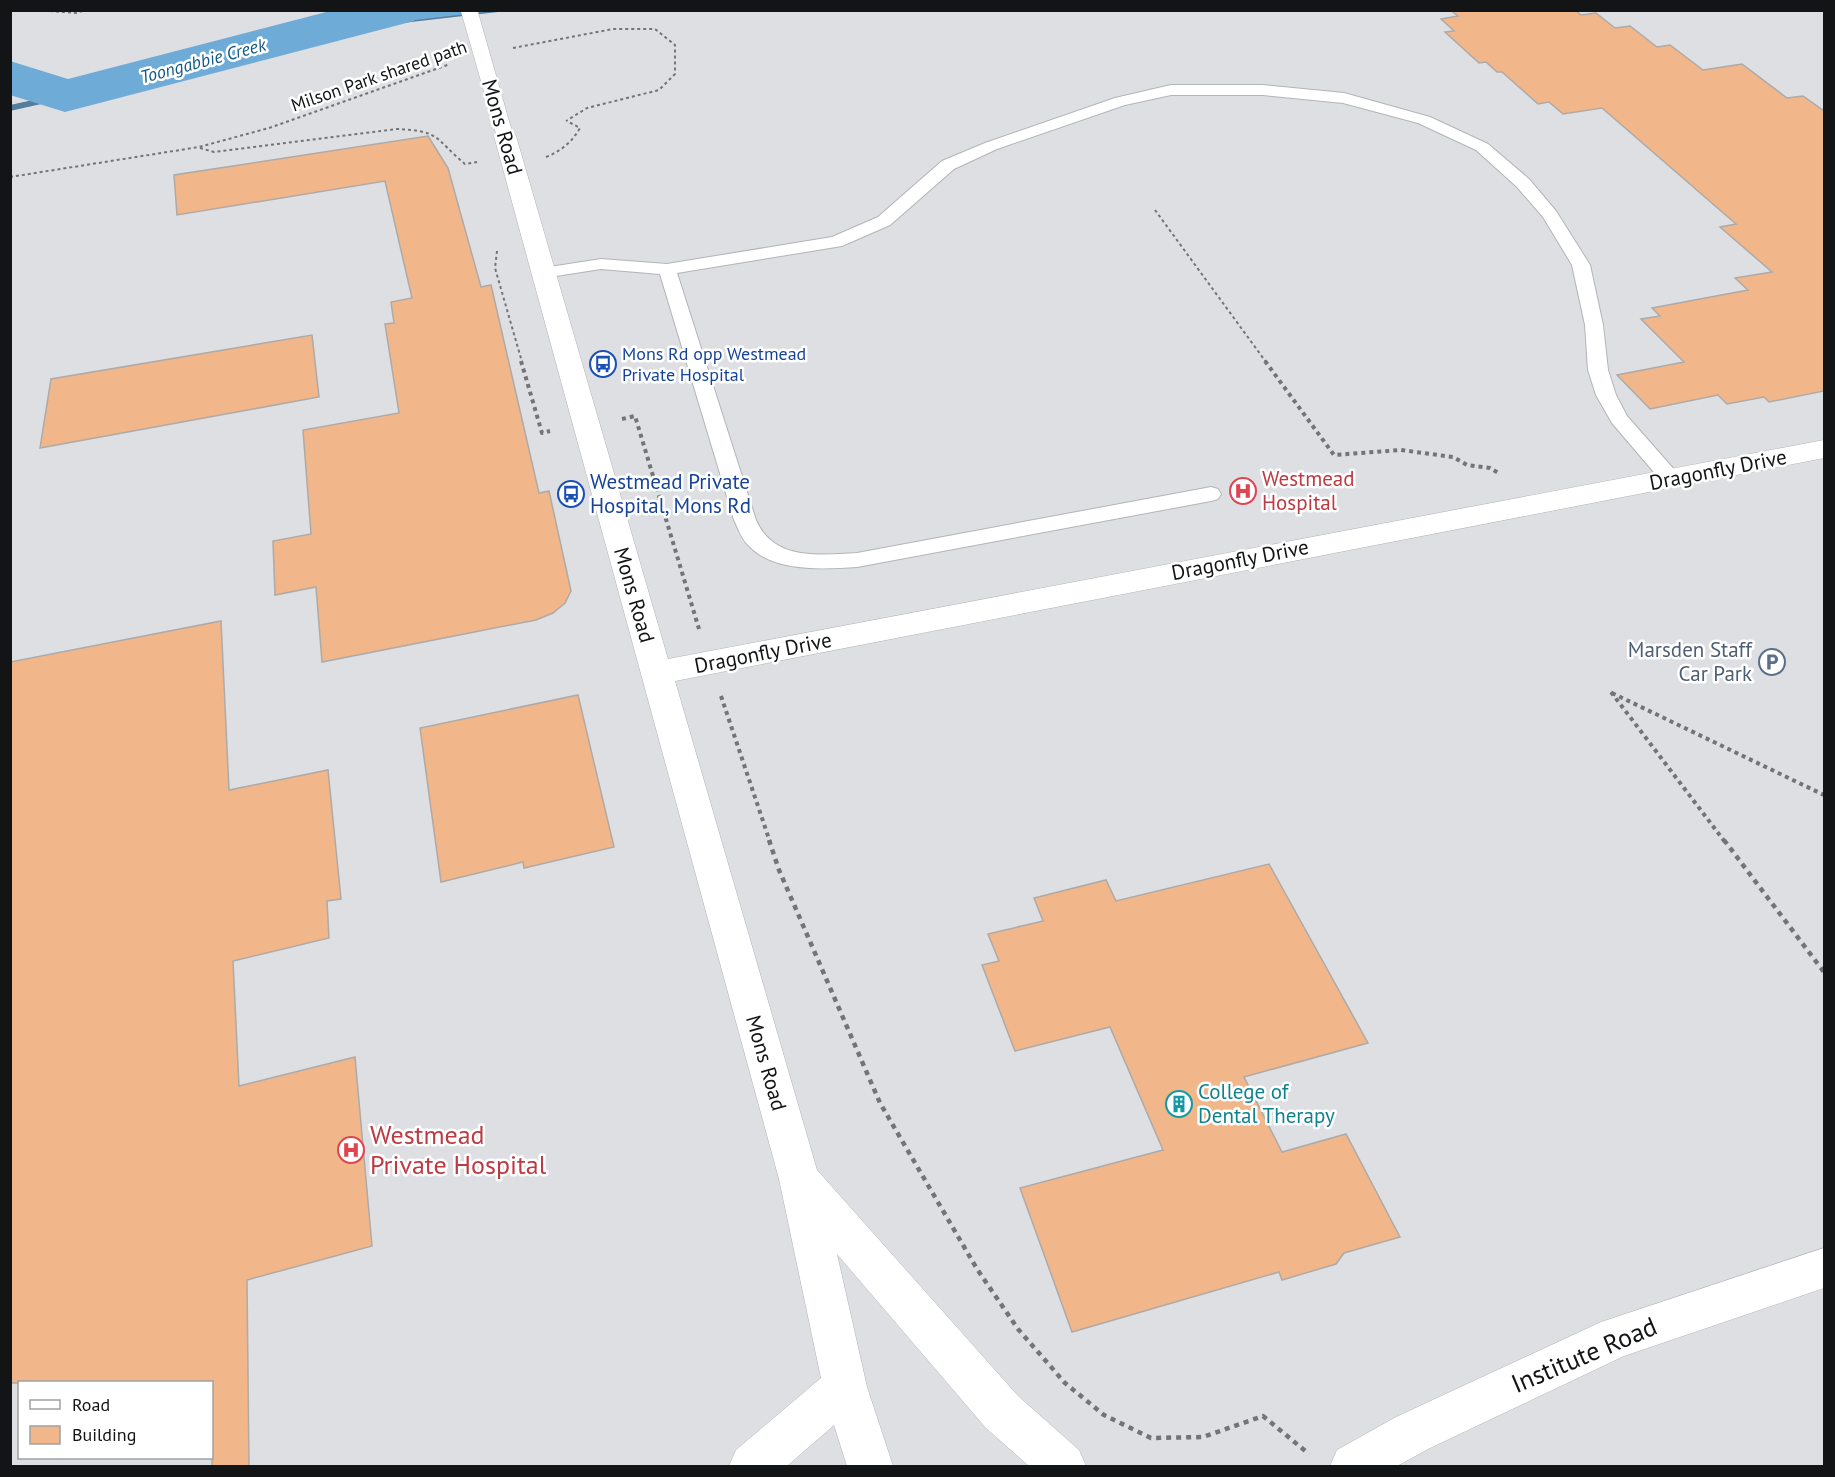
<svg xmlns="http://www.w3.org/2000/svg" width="1835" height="1477" viewBox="0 0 1835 1477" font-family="'PT Sans',sans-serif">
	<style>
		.water { fill: #6eabd7; stroke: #537e9d; stroke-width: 1.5 }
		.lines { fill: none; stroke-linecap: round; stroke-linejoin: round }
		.stream { fill: #537e9d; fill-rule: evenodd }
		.river { fill: #6eabd7; fill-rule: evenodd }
		.building { fill: #f1b689; stroke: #aeaaa8; stroke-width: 1.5 }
		.service-casing { stroke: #b3b4b8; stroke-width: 2 }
		.minor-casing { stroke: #b3b4b8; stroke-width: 1 }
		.path-far2 { stroke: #737477; stroke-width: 2; stroke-dasharray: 3 3; stroke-linecap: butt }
		.path-far1 { stroke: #737477; stroke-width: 4; stroke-dasharray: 4 4; stroke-linecap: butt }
		.path { stroke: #737477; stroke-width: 4.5; stroke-dasharray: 5 5; stroke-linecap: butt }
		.service { fill: #fff; fill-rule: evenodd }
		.minor { fill: #fff; fill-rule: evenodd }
		.service-bridge-casing { stroke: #b3b4b8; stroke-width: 17; stroke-linecap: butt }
		.service-bridge { stroke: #fff; stroke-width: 16 }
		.labels { text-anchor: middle; stroke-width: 5; stroke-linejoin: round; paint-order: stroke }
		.far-water-label { font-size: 18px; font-style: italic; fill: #105983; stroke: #fff }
		.far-street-label { font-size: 18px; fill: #131415; stroke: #fff }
		.far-transit-label { font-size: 18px; fill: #164399; stroke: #fff; text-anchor: start }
		.street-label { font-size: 21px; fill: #131415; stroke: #fff }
		.health-label { font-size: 21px; fill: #be3a42; stroke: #fff; text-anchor: start }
		.transit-label { font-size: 21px; fill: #164399; stroke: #fff; text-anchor: start }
		.service-label { font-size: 21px; fill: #4e5e75; stroke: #fff; text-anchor: end }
		.culture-label { font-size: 21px; fill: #0d838f; stroke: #fff; text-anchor: start }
		.near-health-label { font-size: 26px; fill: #be3a42; stroke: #fff; text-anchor: start }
		.near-street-label { font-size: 26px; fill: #131415; stroke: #fff }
	</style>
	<rect width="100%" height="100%" fill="#dddfe3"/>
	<!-- water -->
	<path class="water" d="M375,11H500L309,33Z"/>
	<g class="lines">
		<!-- stream -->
		<path class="stream" d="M65,93L69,96L68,98L10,111V105Z"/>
		<!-- river -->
		<path class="river" d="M334,10H421L414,21L65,112L10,95V61L68,79Z"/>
	</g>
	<!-- building -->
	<g class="building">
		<path d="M1450,10H1575L1581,15L1596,13L1615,28L1630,26L1657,47L1670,45L1703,70L1742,64L1787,98L1803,96L1824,111V391L1769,402L1764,397L1727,404L1718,395L1650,409L1617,375L1684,362L1641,319L1660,316L1652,308L1748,290L1735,278L1772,272L1720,227L1736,224L1602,108L1563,114L1549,102L1538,104L1502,72H1497L1486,62L1479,63L1445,32L1454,31L1441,19L1458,16Z"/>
		<path d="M428,136L448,168L481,287L491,285L539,493L549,491L571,591L565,603L553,613L536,620L322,662L316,587L275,595L273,541L311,534L303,430L399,413L385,324L394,323L391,302L412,298L385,181L177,215L174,175Z"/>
		<path d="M312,335L319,397L40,448L51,379Z"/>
		<path d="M221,621L229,790L328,770L341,899L327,901L329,938L233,961L239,1086L355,1057L372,1246L247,1280L249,1467H212V1383H10V662Z"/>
		<path d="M578,695L614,847L524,868L523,862L441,882L420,728Z"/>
		<path d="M1269,864L1368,1043L1244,1077L1282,1152L1346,1134L1400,1237L1344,1253L1336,1264L1282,1280L1279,1272L1072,1332L1020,1188L1163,1150L1110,1027L1015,1051L982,965L999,961L988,934L1043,921L1034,898L1106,880L1116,901Z"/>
	</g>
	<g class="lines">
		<defs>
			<path id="service" d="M1171,85H1263L1344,93L1430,117L1488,144L1529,179L1556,211L1590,265L1603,325L1608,370L1616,395L1627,416L1678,474L1681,479L1678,484L1671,486L1664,484L1612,423L1596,395L1588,370L1585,325L1572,265L1543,217L1517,187L1476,150L1418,123L1343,103L1263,95H1171L1125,105L997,149L954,169L890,225L842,246L677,273L756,520C774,561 819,555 857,553L1211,487L1218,489L1221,494L1218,499L1211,501L857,567C823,569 774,573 748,545C741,538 738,528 734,520L660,274L601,269L543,278L537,277L534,273L537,269L543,268L601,259L667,264L832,237L878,217L942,161L985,143L1115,98Z"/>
			<g id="minor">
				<path d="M505,129L513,131L516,136L668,659L1824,440V458L675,681L817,1170L1018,1396L1079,1450L1086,1466H1029L986,1428L837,1254L867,1387L893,1466H847L834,1425L787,1466H729L736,1450L821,1378L779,1179L494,136L497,131Z"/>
				<path d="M1824,1248V1288L1624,1356L1428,1449L1397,1466H1330L1337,1450L1396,1417L1601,1322Z"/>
			</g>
		</defs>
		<!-- service casing -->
		<use href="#service" class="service-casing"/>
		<!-- minor casing -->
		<use href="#minor" class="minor-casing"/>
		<!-- path-far2 -->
		<g class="path-far2">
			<path d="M38,10L76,13L86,10"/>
			<path d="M513,48L613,29H655L675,45V74L659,90L587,108L566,121"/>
			<path d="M200,148L214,152L397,129C441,131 434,138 465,164L477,162"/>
			<path d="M546,157C561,151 572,142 580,128L567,121"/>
			<path d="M10,177L199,147L269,128L450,64"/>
			<path d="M1155,210L1266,362"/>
			<path d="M497,251L495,268L522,362"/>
		</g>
		<!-- path-far1 -->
		<g class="path-far1">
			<path d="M521,361L542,433L550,431"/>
			<path d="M1265,361L1334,455L1401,450L1453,457L1467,465L1490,468L1500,474"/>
			<path d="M622,419L635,416L699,629"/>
			<path d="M1611,692L1725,842"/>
			<path d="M1612,693L1824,795"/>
			<path d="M721,696L770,842"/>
		</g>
		<!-- path -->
		<g class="path">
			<path d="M769,840L779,870L880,1103L977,1269L1018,1329L1065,1383L1104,1415L1151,1438L1203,1437L1263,1416L1309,1454"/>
			<path d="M1724,840L1824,972"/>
		</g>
		<!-- service -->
		<use href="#service" class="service"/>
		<!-- minor -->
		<use href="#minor" class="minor"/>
		<defs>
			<path id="service-bridge" d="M469,10L505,136"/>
		</defs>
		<!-- service-bridge casing -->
		<use href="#service-bridge" class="service-bridge-casing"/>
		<!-- service-bridge -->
		<use href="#service-bridge" class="service-bridge"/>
	</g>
	<!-- icons -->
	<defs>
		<symbol id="bus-ring" viewBox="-11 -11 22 22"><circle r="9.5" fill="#fff" stroke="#1a4fb4" stroke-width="1.5"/><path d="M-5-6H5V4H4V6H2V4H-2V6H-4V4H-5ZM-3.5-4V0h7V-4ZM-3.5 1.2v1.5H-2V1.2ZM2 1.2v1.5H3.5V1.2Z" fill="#1a4fb4"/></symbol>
		<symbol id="hospital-ring" viewBox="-11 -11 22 22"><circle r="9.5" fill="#fff" stroke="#e0444e" stroke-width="1.5"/><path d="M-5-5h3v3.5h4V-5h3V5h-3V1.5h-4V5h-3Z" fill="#e0444e"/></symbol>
		<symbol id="parking-ring" viewBox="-11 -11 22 22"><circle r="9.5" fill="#fff" stroke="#5c6f8a" stroke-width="1.5"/><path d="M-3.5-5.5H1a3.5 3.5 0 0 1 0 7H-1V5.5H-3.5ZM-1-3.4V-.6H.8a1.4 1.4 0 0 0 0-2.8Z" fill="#5c6f8a"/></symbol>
		<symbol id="building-ring" viewBox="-11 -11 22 22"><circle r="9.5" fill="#fff" stroke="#0f9aa8" stroke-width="1.5"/><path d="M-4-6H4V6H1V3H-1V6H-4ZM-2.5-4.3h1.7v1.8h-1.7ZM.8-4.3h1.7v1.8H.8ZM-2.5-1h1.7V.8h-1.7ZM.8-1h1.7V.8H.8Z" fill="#0f9aa8"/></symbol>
	</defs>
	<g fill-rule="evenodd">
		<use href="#bus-ring" x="588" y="349" width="30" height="30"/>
		<use href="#hospital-ring" x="1228" y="476" width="30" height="30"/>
		<use href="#bus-ring" x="556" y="479" width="30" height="30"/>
		<use href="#parking-ring" x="1757" y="647" width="30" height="30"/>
		<use href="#building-ring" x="1164" y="1089" width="30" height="30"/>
		<use href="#hospital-ring" x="336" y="1135" width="30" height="30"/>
	</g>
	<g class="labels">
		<!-- far-water labels -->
		<g class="far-water-label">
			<text transform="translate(203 61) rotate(-15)" y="6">Toongabbie Creek</text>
		</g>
		<!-- far-street labels -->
		<g class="far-street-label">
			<text transform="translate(379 76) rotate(-19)" y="6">Milson Park shared path</text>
		</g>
		<!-- far-transit labels -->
		<g class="far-transit-label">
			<text x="622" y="360">Mons Rd opp Westmead<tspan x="622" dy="21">Private Hospital</tspan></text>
		</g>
		<!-- street labels -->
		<g class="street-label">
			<text transform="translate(502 127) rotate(74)" y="7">Mons Road</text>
			<text transform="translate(1718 470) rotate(-11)" y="7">Dragonfly Drive</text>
			<text transform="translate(1240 560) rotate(-11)" y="7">Dragonfly Drive</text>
			<text transform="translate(634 595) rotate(74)" y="7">Mons Road</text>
			<text transform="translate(763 653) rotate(-11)" y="7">Dragonfly Drive</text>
			<text transform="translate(766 1063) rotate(74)" y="7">Mons Road</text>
		</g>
		<!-- health labels -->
		<g class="health-label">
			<text x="1262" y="486">Westmead<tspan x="1262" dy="24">Hospital</tspan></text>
		</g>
		<!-- transit labels -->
		<g class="transit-label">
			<text x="590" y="489">Westmead Private<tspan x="590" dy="24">Hospital, Mons Rd</tspan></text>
		</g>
		<!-- service labels -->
		<g class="service-label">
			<text x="1752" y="657">Marsden Staff<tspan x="1752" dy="24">Car Park</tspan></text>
		</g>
		<!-- culture labels -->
		<g class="culture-label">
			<text x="1198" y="1099">College of<tspan x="1198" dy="24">Dental Therapy</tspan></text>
		</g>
		<!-- near-health labels -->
		<g class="near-health-label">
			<text x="370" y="1144">Westmead<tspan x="370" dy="30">Private Hospital</tspan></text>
		</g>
		<!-- near-street labels -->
		<g class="near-street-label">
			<text transform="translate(1584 1355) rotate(-23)" y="9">Institute Road</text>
		</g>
	</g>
	<!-- border -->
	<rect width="1835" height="1477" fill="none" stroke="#131415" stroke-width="24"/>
	<!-- legend -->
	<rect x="18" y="1381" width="195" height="78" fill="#ffffff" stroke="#a1a1a1" stroke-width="1.5"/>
	<rect x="30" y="1400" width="30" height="9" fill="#ffffff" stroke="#a1a1a1" stroke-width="1.5"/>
	<text x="72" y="1411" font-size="18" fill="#131415">Road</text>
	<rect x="30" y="1426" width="30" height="18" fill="#f1b689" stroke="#a1a1a1" stroke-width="1.5"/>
	<text x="72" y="1441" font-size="18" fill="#131415">Building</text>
</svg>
